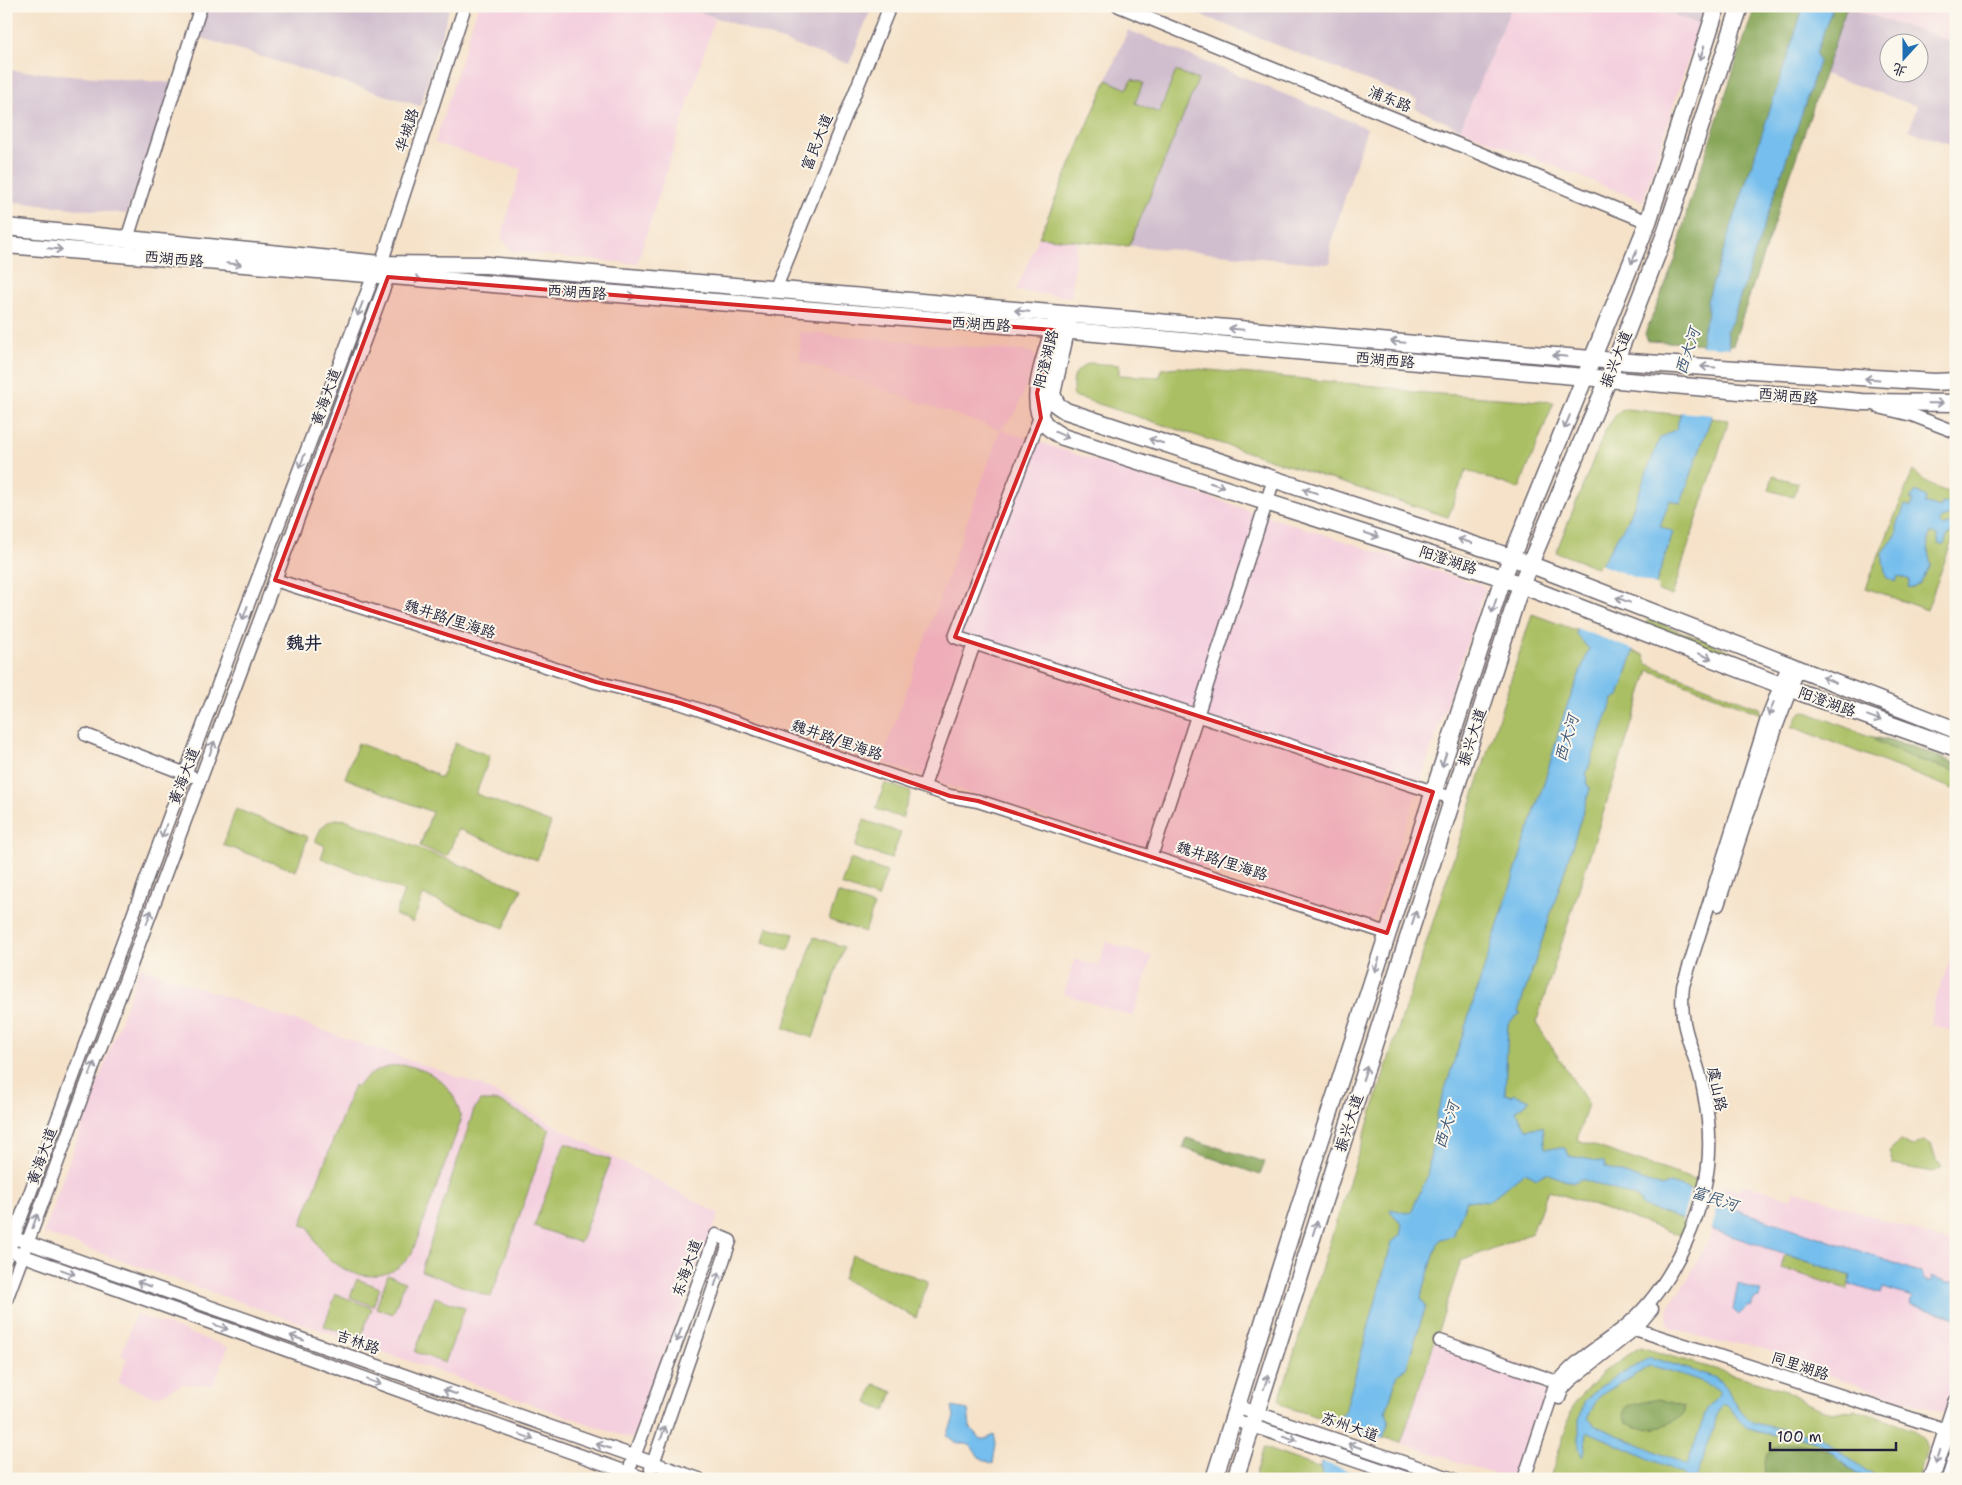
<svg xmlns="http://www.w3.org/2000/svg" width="1962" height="1485" viewBox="0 0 1962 1485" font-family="'Shantell Sans','LXGW WenKai TC',sans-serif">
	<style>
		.built { fill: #f4cfde }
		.industrial { fill: #d0bdce; fill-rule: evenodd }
		.green { fill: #aabf63; stroke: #66704f }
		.forest { fill: #87a659; stroke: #54644a }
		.water { fill: #75beed; stroke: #4c7094; fill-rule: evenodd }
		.pier { fill: #f5e2c9 }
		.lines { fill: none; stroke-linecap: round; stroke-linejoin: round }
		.minor-casing { stroke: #6c656d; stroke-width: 15 }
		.major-casing { stroke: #6c656d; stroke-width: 19 }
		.minor { stroke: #fff; stroke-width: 12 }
		.major { stroke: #fff; stroke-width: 16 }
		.oneway { stroke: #9c9ca7 }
		.marked { fill: #d62828; fill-opacity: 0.2; stroke: #d62828; stroke-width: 4; stroke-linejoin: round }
		.labels { text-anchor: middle; stroke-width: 4; stroke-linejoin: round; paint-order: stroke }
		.street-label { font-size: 15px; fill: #22223b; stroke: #fbf7ec }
		.water-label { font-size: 16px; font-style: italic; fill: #3f5979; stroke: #fbf7ec }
		.quarter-label { font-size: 18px; font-weight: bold; fill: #22223b; stroke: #fbf7ec }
	</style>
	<rect width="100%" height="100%" fill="#fbf7ec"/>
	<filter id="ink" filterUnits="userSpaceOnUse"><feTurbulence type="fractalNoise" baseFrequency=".02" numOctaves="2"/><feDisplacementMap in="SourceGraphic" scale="10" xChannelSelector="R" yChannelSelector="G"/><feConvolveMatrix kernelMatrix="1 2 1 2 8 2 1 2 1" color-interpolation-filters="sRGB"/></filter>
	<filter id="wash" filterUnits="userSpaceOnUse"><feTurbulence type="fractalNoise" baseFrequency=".0096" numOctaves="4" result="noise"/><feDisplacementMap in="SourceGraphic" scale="20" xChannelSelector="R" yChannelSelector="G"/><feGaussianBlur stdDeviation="1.12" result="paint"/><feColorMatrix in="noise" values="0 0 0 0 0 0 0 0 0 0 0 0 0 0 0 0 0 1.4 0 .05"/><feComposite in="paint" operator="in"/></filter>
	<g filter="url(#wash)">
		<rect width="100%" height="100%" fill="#f5e2c9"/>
		<!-- built -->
		<g class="built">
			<path d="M478,6H683L715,18L637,264L514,252L501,238L521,169L435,143Z"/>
			<path d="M1512,6H1653L1699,25L1643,201L1460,129Z"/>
			<path d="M1847,6H1956V43L1846,7Z"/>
			<path d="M1039,237L1077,242L1071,297L1016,291Z"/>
			<path d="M800,332L1030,352L1035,355V359L1017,410L1001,430L1486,587L1373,922L980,797L881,762L1000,430L800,361Z"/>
			<path d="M1106,942L1152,957L1133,1017L1064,994L1075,959L1098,966Z"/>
			<path d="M1956,943V1033L1931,1024L1934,1004Z"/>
			<path d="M140,967L480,1085L719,1214L632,1439L43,1233Z"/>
			<path d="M1749,1185L1791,1199L1794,1190L1956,1244V1417L1809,1369L1786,1356L1750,1344L1719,1343L1673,1328L1668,1323L1667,1312L1669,1306L1688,1279L1710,1236L1723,1186L1739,1191L1741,1186Z"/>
			<path d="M136,1314L228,1347L214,1385L183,1384L156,1397L118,1383L127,1358L121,1355Z"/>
			<path d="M1437,1337L1553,1377L1518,1477L1510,1479L1401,1443Z"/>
		</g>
		<!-- industrial -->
		<g class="industrial">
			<path d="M197,6H450L420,106L189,34Z"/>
			<path d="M683,6H872L849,64Z"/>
			<path d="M1178,6H1512L1460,129L1415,108L1417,100Z"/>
			<path d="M1653,6H1705L1699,25Z"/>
			<path d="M1846,7L1956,43V146L1909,131L1917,106L1824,74ZM1890,42H1920V72H1890Z"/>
			<path d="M1128,30L1367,128L1330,245L1331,262L1327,264L1039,237Z"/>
			<path d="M6,70L173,83L127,214L6,201Z"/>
		</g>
		<!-- green -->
		<g class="green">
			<path d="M1176,71L1198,80L1129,246L1039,237L1107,80L1127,89L1132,79L1143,83L1135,103L1159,113Z"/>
			<path d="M1090,363L1119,365V375L1160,377L1161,369L1178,367L1386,387L1413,392L1554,402L1519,489L1466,470L1448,517L1074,396C1071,378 1074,370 1090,363Z"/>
			<path d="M1626,409L1729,420L1672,596L1556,552L1606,429L1618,412Z"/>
			<path d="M1913,471C1925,482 1940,492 1956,493V530L1927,610L1866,588Z"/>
			<path d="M1773,476L1798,483L1794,497L1769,490Z"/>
			<path d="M1588,595L1753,660L1752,665L1586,602Z"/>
			<path d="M1532,614L1644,655L1647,664L1759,708L1761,714L1649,670L1536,1023L1588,1103L1577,1140L1698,1181L1683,1236L1548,1190L1532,1233L1461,1261L1401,1443L1283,1406L1279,1400Z"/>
			<path d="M1839,694L1956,735V745L1842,701Z"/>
			<path d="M1804,711L1869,736L1910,745L1956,763V790L1796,728H1792L1798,715Z"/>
			<path d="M358,743L436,774L435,776L441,778L455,743L490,756L476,794L551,823L537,860L458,829L447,857L420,846L432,812L345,778Z"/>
			<path d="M885,783L911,792L902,818L876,809Z"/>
			<path d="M236,809L308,837L296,871L223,845Z"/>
			<path d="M335,819L347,820L522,889L504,928L423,895L413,922L395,915L404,891L321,858L325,846L315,841C320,830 322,823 335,819Z"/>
			<path d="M864,820L901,833L891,859L855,847Z"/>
			<path d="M850,859L887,872L878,898L841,885Z"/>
			<path d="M838,893L874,906L865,932L829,920Z"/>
			<path d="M767,927L794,934L789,950L763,942Z"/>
			<path d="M814,937L844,947L813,1038L784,1028Z"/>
			<path d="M405,1065C436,1071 457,1089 461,1121L412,1253C383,1296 322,1273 309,1227L301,1225L354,1085L357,1087C370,1071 385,1066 405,1065Z"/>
			<path d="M480,1101H498L550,1129L491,1297L421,1271L474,1110Z"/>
			<path d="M1900,1141L1912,1147L1923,1141L1931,1144L1936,1161L1942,1165L1941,1168L1933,1172L1893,1165L1889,1151Z"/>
			<path d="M565,1143L611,1160L580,1243L534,1226Z"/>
			<path d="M1785,1254L1852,1276L1847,1289L1781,1268Z"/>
			<path d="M852,1255L928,1281L916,1318L843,1279Z"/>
			<path d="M388,1275L405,1282L393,1314L376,1308Z"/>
			<path d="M357,1279L380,1288L373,1306L350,1297Z"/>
			<path d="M336,1294L372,1308L360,1339L324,1326Z"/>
			<path d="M435,1297L465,1308L445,1363L415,1352Z"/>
			<path d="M1640,1347L1783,1389L1805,1403L1832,1413L1855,1409L1913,1430L1924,1439L1927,1449L1918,1479H1550L1574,1403L1602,1373Z"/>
			<path d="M874,1384L893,1392L885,1411L867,1403Z"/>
			<path d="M1264,1448L1351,1479H1254Z"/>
		</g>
		<!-- forest -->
		<g class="forest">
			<path d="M1755,6H1847L1733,345L1648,341L1645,334L1676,258L1688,207Z"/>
			<path d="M1875,738L1910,747L1956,765V771L1912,758L1874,740Z"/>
			<path d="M1187,1138L1265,1162L1260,1175L1183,1148Z"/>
			<path d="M1658,1399L1684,1406V1413C1671,1429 1643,1434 1626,1422L1623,1414L1627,1406Z"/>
			<path d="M1795,1443L1814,1446L1833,1453L1847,1467L1869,1479H1763C1766,1452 1766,1446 1795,1443Z"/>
		</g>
		<!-- water -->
		<g class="water">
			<path d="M1804,6H1833L1816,53L1819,62L1732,321L1726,331L1730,350L1712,415L1681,503L1670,500L1660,526L1673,532L1619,696L1613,699L1586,775L1588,777L1586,782L1590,789C1566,867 1543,939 1518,1012L1521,1013L1508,1023L1505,1094L1512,1096L1513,1094L1530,1100L1516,1111L1526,1129L1542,1127L1545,1148H1566L1569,1156L1604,1162L1605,1167L1662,1187L1671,1183L1696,1192L1695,1196C1771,1222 1846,1245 1921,1273L1925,1281H1932L1931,1276L1946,1283L1956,1282V1318L1910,1304L1912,1297L1883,1288L1881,1294L1849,1284L1851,1276L1642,1206L1638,1198L1581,1179L1572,1183L1546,1173L1537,1178L1525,1172L1487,1202L1467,1200L1453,1236L1441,1239L1438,1243L1423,1290L1421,1298L1426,1306L1406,1368L1398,1373L1386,1412L1389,1421L1368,1479H1323L1320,1467L1334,1424L1345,1412L1392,1242L1400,1235L1402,1224L1390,1211L1391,1209L1406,1213L1411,1212L1427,1177L1437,1114L1547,773L1564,714L1589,649L1576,634L1600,566L1629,518L1660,438L1676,429L1702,342C1701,323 1711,322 1707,301Z"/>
			<path d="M1916,491L1926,497L1925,503L1940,508L1942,503L1945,504L1950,500L1956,502V512L1941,519L1939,523L1943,527L1951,523L1955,526V530L1947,536L1944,545L1939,544L1937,535L1931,532C1924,546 1929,552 1931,566L1919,584L1913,588L1908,587L1910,580L1898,576L1895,582L1886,577L1882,554L1897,534V526L1905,505L1911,507L1914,501L1910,499Z"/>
			<path d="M1738,1284L1761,1291L1759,1298L1754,1299L1751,1307L1748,1306L1739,1315L1733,1310Z"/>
			<path d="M1649,1357L1714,1377C1732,1387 1734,1412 1754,1423L1819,1437L1878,1479C1851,1479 1838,1452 1816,1442C1796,1432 1764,1438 1748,1428C1737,1422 1733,1407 1724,1403L1717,1412L1714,1428L1695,1479H1685L1683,1474L1587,1431L1585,1451L1582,1457L1579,1448V1420L1584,1403L1599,1387ZM1650,1366C1662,1368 1714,1383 1720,1392L1707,1409L1687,1465L1594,1425L1587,1418L1599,1396Z"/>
			<path d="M952,1407L968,1410L970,1427L980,1439H987L994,1435L996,1443L993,1464L979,1457L970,1445L955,1442L947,1436L954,1417Z"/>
		</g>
		<!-- pier -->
		<g class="pier">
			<path d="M1698,346L1732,348L1714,415L1679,412Z"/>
			<path d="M1599,564L1658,586L1637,651L1576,628Z"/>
			<path d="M1690,1190L1719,1201L1711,1232L1682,1222Z"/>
			<path d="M1333,1421L1385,1439L1371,1478L1319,1461Z"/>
		</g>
	</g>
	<g filter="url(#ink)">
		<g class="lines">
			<defs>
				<g id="minor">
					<path d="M1119,6L1648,222"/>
					<path d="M127,239L201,6"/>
					<path d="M381,264L465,6"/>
					<path d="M775,290L890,6"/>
					<path d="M1052,386L955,637L1452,798"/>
					<path d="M1879,407L1912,415L1956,432"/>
					<path d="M275,580L596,682L680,703L950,796L978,801L1387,933"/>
					<path d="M86,735L191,776"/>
					<path d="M924,786L974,644"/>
					<path d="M1154,848L1274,479"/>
					<path d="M1718,905L1777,725L1799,667"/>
					<path d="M20,1240L699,1479"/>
					<path d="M16,1253L646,1479"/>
					<path d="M6,1258L250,599L376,269"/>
					<path d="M6,1300L391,269"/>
					<path d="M1635,1329L1956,1433"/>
					<path d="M1440,1341L1563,1384"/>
					<path d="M1559,1398L1563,1388L1571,1380L1635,1329L1652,1309"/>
					<path d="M1236,1406L1453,1479"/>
					<path d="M1232,1419L1409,1479"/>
					<path d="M631,1465L716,1235L730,1241L651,1469"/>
					<path d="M1524,1479L1554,1388C1571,1362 1598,1348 1622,1329C1673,1289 1712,1202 1709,1137C1709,1122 1706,1104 1703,1088C1695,1048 1678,1031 1683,986L1767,719L1789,663"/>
				</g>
				<g id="major">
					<path d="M6,227L381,264L487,265L1615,361L1934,382L1956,381"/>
					<path d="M6,245L1028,327L1862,402L1956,403"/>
					<path d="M1056,321C1049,347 1026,399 1044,423C1049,429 1056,433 1063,437L1503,578L1791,689L1956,748"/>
					<path d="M1068,322L1052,394L1057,405L1066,411L1511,557L1956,730"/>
					<path d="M1214,1479L1312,1167L1503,578L1648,222L1717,6"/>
					<path d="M1235,1479L1521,585L1608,380L1665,234L1740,6"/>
					<path d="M1931,1479L1956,1403"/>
					<path d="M1950,1479L1956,1460"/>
				</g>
			</defs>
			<!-- minor casing -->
			<use href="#minor" class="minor-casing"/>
			<!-- major casing -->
			<use href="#major" class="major-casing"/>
			<!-- minor -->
			<use href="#minor" class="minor"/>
			<!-- major -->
			<use href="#major" class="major"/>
		</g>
		<!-- one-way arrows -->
		<defs><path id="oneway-shaft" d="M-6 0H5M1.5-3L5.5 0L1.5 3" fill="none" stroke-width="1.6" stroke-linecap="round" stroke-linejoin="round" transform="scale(1.25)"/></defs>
		<g class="oneway">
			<use href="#oneway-shaft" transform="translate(1702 53) rotate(108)"/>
			<use href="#oneway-shaft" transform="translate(55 249) rotate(5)"/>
			<use href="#oneway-shaft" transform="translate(1634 257) rotate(112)"/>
			<use href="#oneway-shaft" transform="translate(234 264) rotate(5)"/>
			<use href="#oneway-shaft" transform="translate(414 279) rotate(4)"/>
			<use href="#oneway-shaft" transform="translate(628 296) rotate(4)"/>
			<use href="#oneway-shaft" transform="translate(360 309) rotate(111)"/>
			<use href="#oneway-shaft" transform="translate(1022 311) rotate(-175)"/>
			<use href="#oneway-shaft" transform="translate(1236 329) rotate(-175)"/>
			<use href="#oneway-shaft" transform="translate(1398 342) rotate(-175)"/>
			<use href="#oneway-shaft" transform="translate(1560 356) rotate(-175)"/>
			<use href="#oneway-shaft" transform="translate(1708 367) rotate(-176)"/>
			<use href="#oneway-shaft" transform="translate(1872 379) rotate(-176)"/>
			<use href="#oneway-shaft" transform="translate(1936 403) rotate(-1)"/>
			<use href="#oneway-shaft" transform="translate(1567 422) rotate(113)"/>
			<use href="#oneway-shaft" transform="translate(1062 435) rotate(24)"/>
			<use href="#oneway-shaft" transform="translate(1156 441) rotate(-162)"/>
			<use href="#oneway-shaft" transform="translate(302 461) rotate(111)"/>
			<use href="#oneway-shaft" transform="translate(1217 485) rotate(18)"/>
			<use href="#oneway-shaft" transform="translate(1310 491) rotate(-162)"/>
			<use href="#oneway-shaft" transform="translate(1372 535) rotate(18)"/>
			<use href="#oneway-shaft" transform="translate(1465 541) rotate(-162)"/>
			<use href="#oneway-shaft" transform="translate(1623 600) rotate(-159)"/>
			<use href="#oneway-shaft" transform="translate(1494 606) rotate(108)"/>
			<use href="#oneway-shaft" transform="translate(245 613) rotate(110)"/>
			<use href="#oneway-shaft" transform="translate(1705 656) rotate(21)"/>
			<use href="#oneway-shaft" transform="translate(1829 680) rotate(-158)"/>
			<use href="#oneway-shaft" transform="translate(1771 709) rotate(111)"/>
			<use href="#oneway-shaft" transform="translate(1874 718) rotate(20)"/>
			<use href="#oneway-shaft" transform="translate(212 748) rotate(-70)"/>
			<use href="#oneway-shaft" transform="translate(1444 760) rotate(108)"/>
			<use href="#oneway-shaft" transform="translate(164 831) rotate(110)"/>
			<use href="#oneway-shaft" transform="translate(149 917) rotate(-70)"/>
			<use href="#oneway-shaft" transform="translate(1414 918) rotate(-72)"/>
			<use href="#oneway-shaft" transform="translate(1377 965) rotate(108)"/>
			<use href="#oneway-shaft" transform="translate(92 1069) rotate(-69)"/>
			<use href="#oneway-shaft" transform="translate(1365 1073) rotate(-72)"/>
			<use href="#oneway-shaft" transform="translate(35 1221) rotate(-70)"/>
			<use href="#oneway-shaft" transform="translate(1315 1228) rotate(-72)"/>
			<use href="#oneway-shaft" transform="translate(68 1272) rotate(20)"/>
			<use href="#oneway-shaft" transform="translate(717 1279) rotate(-71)"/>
			<use href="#oneway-shaft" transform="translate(144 1284) rotate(-161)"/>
			<use href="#oneway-shaft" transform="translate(221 1327) rotate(20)"/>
			<use href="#oneway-shaft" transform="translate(679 1335) rotate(110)"/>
			<use href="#oneway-shaft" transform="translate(297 1338) rotate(-161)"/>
			<use href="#oneway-shaft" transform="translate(374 1382) rotate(20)"/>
			<use href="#oneway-shaft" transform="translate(1266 1382) rotate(-72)"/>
			<use href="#oneway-shaft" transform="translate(450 1392) rotate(-161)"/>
			<use href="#oneway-shaft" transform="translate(663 1433) rotate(-71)"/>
			<use href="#oneway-shaft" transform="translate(527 1437) rotate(20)"/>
			<use href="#oneway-shaft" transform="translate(1290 1438) rotate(18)"/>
			<use href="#oneway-shaft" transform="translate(603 1446) rotate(-161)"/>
			<use href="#oneway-shaft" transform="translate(1355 1446) rotate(-161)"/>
			<use href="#oneway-shaft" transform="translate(1938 1457) rotate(108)"/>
		</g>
	</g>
	<!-- marked area -->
	<path class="marked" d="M388,277L1054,330L1037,393L1041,418L955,637L1433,792L1387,933L978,801L950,796L680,703L596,682L275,580Z"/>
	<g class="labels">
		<!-- street labels -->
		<g class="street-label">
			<text transform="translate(1390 99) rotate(22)" y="5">浦东路</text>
			<text transform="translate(407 130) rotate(-72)" y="5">华城路</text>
			<text transform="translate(817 142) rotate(-68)" y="5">富民大道</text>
			<text transform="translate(174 259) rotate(5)" y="5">西湖西路</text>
			<text transform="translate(577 292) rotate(4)" y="5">西湖西路</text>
			<text transform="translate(981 324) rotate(4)" y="5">西湖西路</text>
			<text transform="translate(1046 359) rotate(-76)" y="5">阳澄湖路</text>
			<text transform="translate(1616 359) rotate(-68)" y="5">振兴大道</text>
			<text transform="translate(1385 360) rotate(5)" y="5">西湖西路</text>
			<text transform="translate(1788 396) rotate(5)" y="5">西湖西路</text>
			<text transform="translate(326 397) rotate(-70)" y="5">黄海大道</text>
			<text transform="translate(1448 560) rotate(18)" y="5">阳澄湖路</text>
			<text transform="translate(450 619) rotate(18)" y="5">魏井路/里海路</text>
			<text transform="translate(1827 702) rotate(20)" y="5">阳澄湖路</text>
			<text transform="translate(1472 737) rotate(-72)" y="5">振兴大道</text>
			<text transform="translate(837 740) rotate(19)" y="5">魏井路/里海路</text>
			<text transform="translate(184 776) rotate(-69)" y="5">黄海大道</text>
			<text transform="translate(1222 861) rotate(18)" y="5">魏井路/里海路</text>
			<text transform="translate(1717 1089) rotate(78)" y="5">虞山路</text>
			<text transform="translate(1349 1123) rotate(-72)" y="5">振兴大道</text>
			<text transform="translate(42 1156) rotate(-70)" y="5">黄海大道</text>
			<text transform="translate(687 1268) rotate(-70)" y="5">东海大道</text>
			<text transform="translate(358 1342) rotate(19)" y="5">吉林路</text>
			<text transform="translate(1800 1366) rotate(18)" y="5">同里湖路</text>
			<text transform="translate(1350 1427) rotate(19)" y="5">苏州大道</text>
		</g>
		<!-- water labels -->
		<g class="water-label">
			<text transform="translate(1687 351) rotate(-72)" y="6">西大河</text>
			<text transform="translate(1566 738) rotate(-73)" y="6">西大河</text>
			<text transform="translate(1446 1125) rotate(-72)" y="6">西大河</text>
			<text transform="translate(1715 1198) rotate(18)" y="6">富民河</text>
		</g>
		<!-- quarter labels -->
		<g class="quarter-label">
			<text x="304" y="649">魏井</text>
		</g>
	</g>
	<!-- margin -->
	<rect width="1962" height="1485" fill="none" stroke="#fbf7ec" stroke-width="25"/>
	<!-- north arrow -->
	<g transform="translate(1904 58) rotate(201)"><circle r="24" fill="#fbf7ec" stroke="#a4a2a5"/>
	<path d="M0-4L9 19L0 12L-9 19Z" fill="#1f6fb2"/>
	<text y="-8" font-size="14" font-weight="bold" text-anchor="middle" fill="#22223b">北</text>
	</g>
	<!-- scale -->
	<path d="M1770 1442v8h126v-8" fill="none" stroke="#22223b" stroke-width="2.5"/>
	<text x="1777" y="1442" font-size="15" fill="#22223b" stroke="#fbf7ec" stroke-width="4" paint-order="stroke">100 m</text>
</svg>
